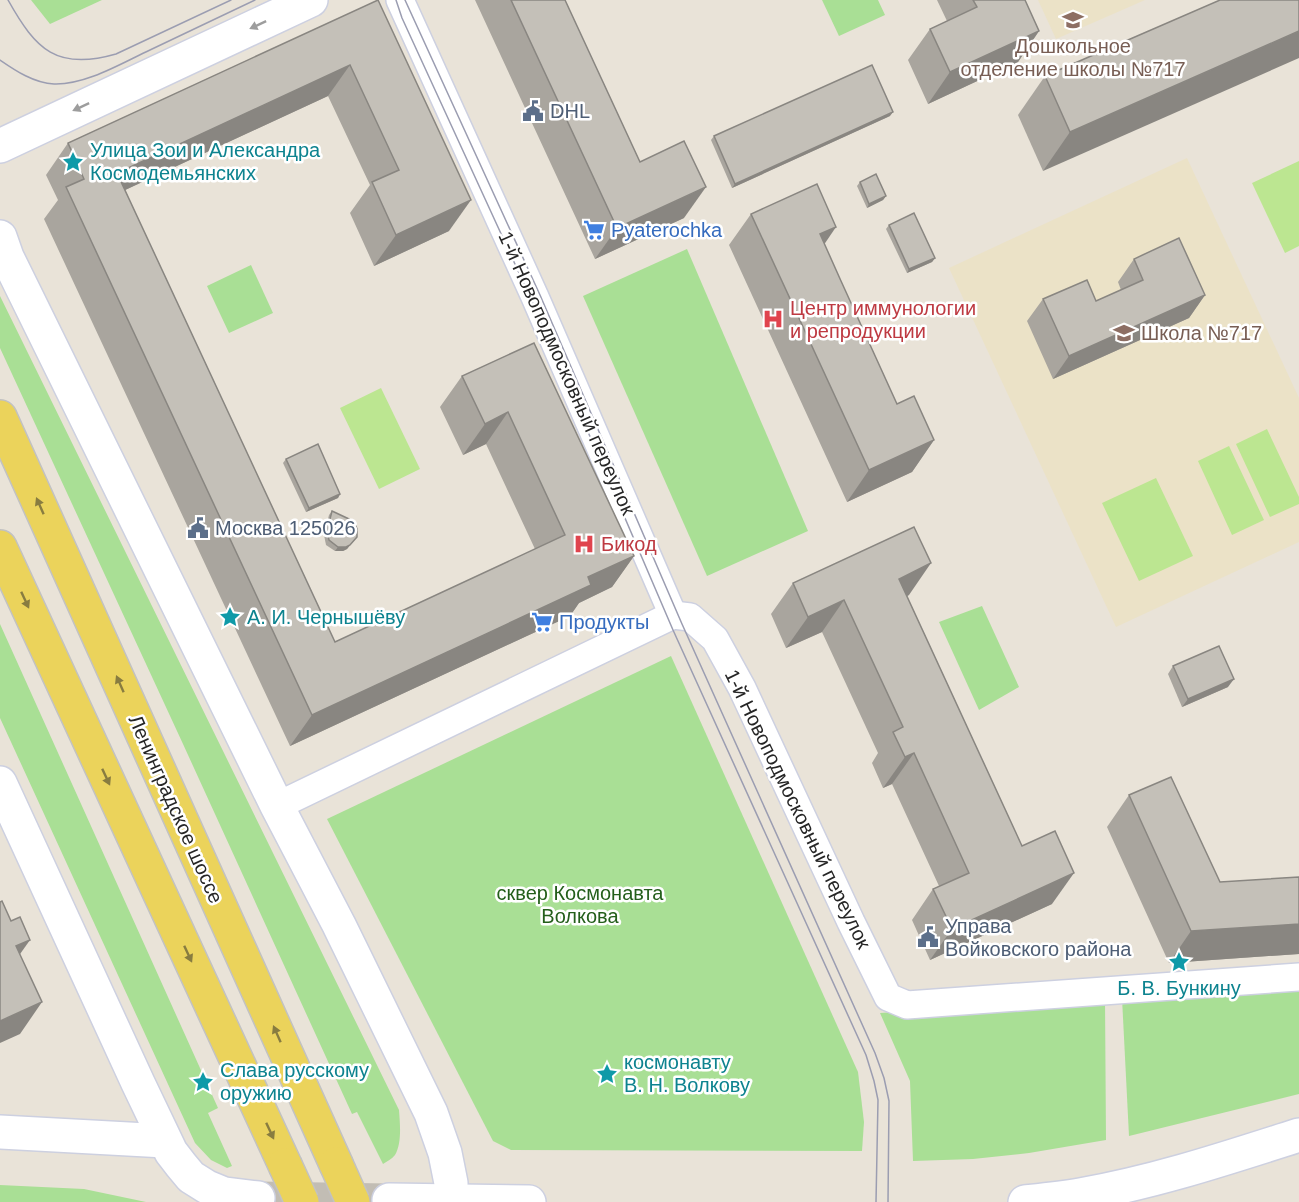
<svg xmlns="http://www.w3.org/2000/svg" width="1299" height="1202" viewBox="0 0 1299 1202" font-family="Helvetica,sans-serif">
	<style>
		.education { fill: #ebe2c7 }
		.green { fill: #a9df95 }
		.pitch { fill: #bce691 }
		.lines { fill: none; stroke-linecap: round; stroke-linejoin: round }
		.secondary-tunnel { stroke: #c2bdb4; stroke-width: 33; stroke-dasharray: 33 16; stroke-linecap: butt }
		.street-casing { stroke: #cdd0e0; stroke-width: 30 }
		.secondary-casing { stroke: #cdd0e0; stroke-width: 36 }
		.primary-casing { stroke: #c2c2c2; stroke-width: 36 }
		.street { stroke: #fff; stroke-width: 27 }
		.secondary { stroke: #fff; stroke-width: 33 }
		.primary { stroke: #ebd35b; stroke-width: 33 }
		.tram { stroke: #9b9db1; stroke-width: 1.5 }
		.primary-bridge-casing { stroke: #c2c2c2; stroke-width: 36; stroke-linecap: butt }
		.primary-bridge { stroke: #ebd35b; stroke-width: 33 }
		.wall { fill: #a9a59e }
		.shaded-wall { fill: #898681 }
		.building { fill: #c4c0b8; stroke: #898681; stroke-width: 1.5 }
		.oneway { fill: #9d9d9d }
		.oneway2 { fill: #887c40 }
		.labels { text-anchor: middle; stroke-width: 5; stroke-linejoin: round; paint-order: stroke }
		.education-label { font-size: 20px; fill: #785e54; stroke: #fff }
		.service-label { font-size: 20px; fill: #4e5e75; stroke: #fff; text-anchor: start }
		.culture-label { font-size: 20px; fill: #0d838f; stroke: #fff; text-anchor: start }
		.shop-label { font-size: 20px; fill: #366cbe; stroke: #fff; text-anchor: start }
		.health-label { font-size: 20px; fill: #be3a42; stroke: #fff; text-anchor: start }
		.street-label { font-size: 20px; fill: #262626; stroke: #fff }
		.park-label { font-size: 20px; fill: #245f1b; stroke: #fff }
	</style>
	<rect width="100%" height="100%" fill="#e9e3d8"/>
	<!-- education -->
	<g class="education">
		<path d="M1038,0H1145L1056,39Z"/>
		<path d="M1187,158L1299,398V542L1116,627L949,268Z"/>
	</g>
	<!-- green -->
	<g class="green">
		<path d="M31,0H102L50,24Z"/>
		<path d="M822,0H878L885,15L839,36Z"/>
		<path d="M687,249L808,531L707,576L583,296Z"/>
		<path d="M251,265L273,313L229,333L207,286Z"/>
		<path d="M0,296L399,1110C400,1124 402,1143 395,1155C392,1159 387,1161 383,1164L357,1112L352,1114L183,744L0,348Z"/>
		<path d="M982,606L1019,687L979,710L939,622Z"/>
		<path d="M0,624L218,1108L208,1113L232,1166L227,1168L211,1160L195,1143L0,718Z"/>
		<path d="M671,656L858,1072L864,1122L862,1151L511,1150L493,1141L327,819Z"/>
		<path d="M1299,983V1094L1129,1136L1122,998Z"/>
		<path d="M1105,999L1106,1140L1029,1153L973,1159L913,1161L910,1081L880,1013Z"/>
		<path d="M0,1185L84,1189L146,1202H0Z"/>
	</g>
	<!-- pitch -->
	<g class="pitch">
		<path d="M1299,161V246L1285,253L1252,183Z"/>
		<path d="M381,388L420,469L379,489L340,408Z"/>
		<path d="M1267,429L1299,497V504L1270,517L1236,444Z"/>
		<path d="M1229,446L1264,520L1232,535L1198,461Z"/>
		<path d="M1156,478L1193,556L1139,581L1102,503Z"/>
	</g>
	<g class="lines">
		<!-- secondary-tunnel -->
		<path class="secondary-tunnel" d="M258,1198L389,1200"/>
		<defs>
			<g id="street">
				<path d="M400,0L535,297L673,615"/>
				<path d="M673,615L690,617L715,639L742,688L851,922L888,997L907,1005L1299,977"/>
				<path d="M277,806L673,615"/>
			</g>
			<g id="secondary">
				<path d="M0,146L311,0"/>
				<path d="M0,237L7,257L277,806L339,925L431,1113L445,1153L451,1183V1201"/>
				<path d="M0,783L138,1083L171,1152L181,1165L191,1177L207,1187L224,1194L258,1198"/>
				<path d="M0,1132L165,1141"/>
				<path d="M389,1200L529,1202"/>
				<path d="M1025,1202C1043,1200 1062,1198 1080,1195C1155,1182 1227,1158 1299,1135"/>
			</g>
			<g id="primary">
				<path d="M0,417L336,1164"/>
				<path d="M0,547L285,1165"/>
			</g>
		</defs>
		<!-- street casing -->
		<use href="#street" class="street-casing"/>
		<!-- secondary casing -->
		<use href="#secondary" class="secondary-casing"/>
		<!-- primary casing -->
		<use href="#primary" class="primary-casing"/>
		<!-- street -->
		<use href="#street" class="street"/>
		<!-- secondary -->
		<use href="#secondary" class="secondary"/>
		<!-- primary -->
		<use href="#primary" class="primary"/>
		<!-- tram -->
		<g class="tram">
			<path d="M8,0C36,50 57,71 116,54L231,0"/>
			<path d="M396,0L402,18L531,299L673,630L866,1055L874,1081L878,1100L876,1202"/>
			<path d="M405,0L540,295L682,624L875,1053L884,1078L889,1101L888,1202"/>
			<path d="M0,60C16,71 34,83 54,84C86,85 122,63 150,50C185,33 220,17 255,0"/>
		</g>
		<defs>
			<g id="primary-bridge">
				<path d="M336,1164L353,1202"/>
				<path d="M285,1165L302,1202"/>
			</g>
		</defs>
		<!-- primary-bridge casing -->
		<use href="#primary-bridge" class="primary-bridge-casing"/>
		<!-- primary-bridge -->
		<use href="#primary-bridge" class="primary-bridge"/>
	</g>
	<!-- wall -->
	<g class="wall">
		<path d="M378,0L449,231L374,266L350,213L370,185L328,96L125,190L335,642L535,549L486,444L463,455L440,407L462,376L534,343L634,556L612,587L579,603L570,616L290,746L44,219L58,200L46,175L68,143Z"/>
		<path d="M475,0H565L640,162L684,218L595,259Z"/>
		<path d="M937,0H1025L1039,31L1018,62L928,104L908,60L930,29L947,21Z"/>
		<path d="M1220,0L1043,171L1018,115L1045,76Z"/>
		<path d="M890,116L732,188L711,140L714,136Z"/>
		<path d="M860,182L886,196L883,200L867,208L857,186Z"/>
		<path d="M751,214L824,244L897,404L934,440L912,472L847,502L729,245Z"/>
		<path d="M889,225L935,258L932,262L907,273L886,229Z"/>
		<path d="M1134,259L1205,295L1189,318L1053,379L1027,321L1043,299L1096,301L1121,290L1118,282Z"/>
		<path d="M286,459L340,494L338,498L306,512L283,463Z"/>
		<path d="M332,511L357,537L347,549L343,551H335L326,545L324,535L329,515Z"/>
		<path d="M793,583L909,595L907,596L1022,846L1052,904L930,960L912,920L933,889L939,886L892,784L883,788L872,763L878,753L822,632L786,648L771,614Z"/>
		<path d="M1173,666L1228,687L1182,707L1168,674Z"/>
		<path d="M1129,795L1220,882L1299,877V954L1169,963L1107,827Z"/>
	</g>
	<!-- shaded-wall -->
	<g class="shaded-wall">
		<path d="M1039,31L1018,62L928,104L950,72Z"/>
		<path d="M1299,31V58L1043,171L1070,132Z"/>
		<path d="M350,65L328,96L95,204L117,173Z"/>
		<path d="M893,112L890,116L732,188L735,184Z"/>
		<path d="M706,187L684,218L595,259L617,228Z"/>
		<path d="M886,196L883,200L867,208L869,204Z"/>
		<path d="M471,200L449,231L374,266L396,235Z"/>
		<path d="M836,227L815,258L820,234Z"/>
		<path d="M935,258L932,262L907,273L909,269Z"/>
		<path d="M1205,295L1189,318L1053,379L1069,356Z"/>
		<path d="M508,412L486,444L463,455L485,424Z"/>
		<path d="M934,440L912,472L847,502L869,470Z"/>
		<path d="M340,494L338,498L306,512L309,508Z"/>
		<path d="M350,545L347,549L343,551H335L338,547Z"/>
		<path d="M634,556L612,587L579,603L570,616L290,746L312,715L588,577Z"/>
		<path d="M931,563L909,595L877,610L899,579Z"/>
		<path d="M844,600L822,632L786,648L808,617Z"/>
		<path d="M1234,679L1228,687L1182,707L1188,699Z"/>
		<path d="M914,753L892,784L883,788L905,757Z"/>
		<path d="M1074,873L1052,904L930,960L952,929Z"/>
		<path d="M1299,924V954L1169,963L1191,931Z"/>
		<path d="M30,940L8,971L16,946Z"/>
		<path d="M42,1002L20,1034L0,1043V1021Z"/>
	</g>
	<!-- building -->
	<g class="building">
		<path d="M378,0L471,200L396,235L372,182L399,170L350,65L117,173L335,642L565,535L508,412L485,424L462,376L534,343L634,556L588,577L591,585L312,715L66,187L84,179L68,143Z"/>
		<path d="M511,0H565L640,162L684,141L706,187L617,228Z"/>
		<path d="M973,0H1025L1039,31L950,72L930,29L977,7Z"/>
		<path d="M1220,0H1299V31L1070,132L1045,76Z"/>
		<path d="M872,65L893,112L735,184L714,136Z"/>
		<path d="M876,174L886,196L869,204L860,182Z"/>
		<path d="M817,184L836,227L820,234L841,281L897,404L914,396L934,440L869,470L751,214Z"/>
		<path d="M914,213L935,258L909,269L889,225Z"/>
		<path d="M1179,238L1205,295L1069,356L1043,299L1087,280L1096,301L1143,280L1134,259Z"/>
		<path d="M318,444L340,494L309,508L286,459Z"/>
		<path d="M332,511L349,519L355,524L357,529V537L350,545L346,547H338L329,540L327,531Z"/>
		<path d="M914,527L931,563L899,579L1022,846L1055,831L1074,873L952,929L933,889L969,873L914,753L905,757L893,732L903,727L844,600L808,617L793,583Z"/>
		<path d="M1219,646L1234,679L1188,699L1173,666Z"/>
		<path d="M1171,777L1220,882L1299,877V924L1191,931L1129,795Z"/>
		<path d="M2,901L11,921L20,917L30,940L16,946L42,1002L0,1021V902Z"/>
	</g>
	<!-- one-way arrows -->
	<defs><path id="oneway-solid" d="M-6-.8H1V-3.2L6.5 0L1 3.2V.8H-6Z" transform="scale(1.5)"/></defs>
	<g class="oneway">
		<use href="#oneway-solid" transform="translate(258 25) rotate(155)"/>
		<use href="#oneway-solid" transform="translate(81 107) rotate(155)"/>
	</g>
	<g class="oneway2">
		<use href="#oneway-solid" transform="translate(40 506) rotate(-114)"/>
		<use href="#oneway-solid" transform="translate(25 600) rotate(65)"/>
		<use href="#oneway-solid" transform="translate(120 684) rotate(-114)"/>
		<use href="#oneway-solid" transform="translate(106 777) rotate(65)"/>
		<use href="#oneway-solid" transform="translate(188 954) rotate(65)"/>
		<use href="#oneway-solid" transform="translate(277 1034) rotate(-114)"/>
		<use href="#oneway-solid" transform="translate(270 1131) rotate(65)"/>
	</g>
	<!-- icons -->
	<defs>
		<symbol id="school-bare" viewBox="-9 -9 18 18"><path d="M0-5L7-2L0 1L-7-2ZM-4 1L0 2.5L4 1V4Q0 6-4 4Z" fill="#8d6e63" stroke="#fff" stroke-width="2.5" paint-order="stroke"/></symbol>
		<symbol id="civic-bare" viewBox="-9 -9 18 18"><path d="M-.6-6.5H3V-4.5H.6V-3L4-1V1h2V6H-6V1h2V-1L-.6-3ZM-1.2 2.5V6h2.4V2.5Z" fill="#5c6f8a" stroke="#fff" stroke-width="2.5" paint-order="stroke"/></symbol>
		<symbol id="sight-bare" viewBox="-9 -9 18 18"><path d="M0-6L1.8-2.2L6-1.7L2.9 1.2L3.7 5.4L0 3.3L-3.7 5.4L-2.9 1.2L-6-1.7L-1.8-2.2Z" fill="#0f9aa8" stroke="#fff" stroke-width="2.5" paint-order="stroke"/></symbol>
		<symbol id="supermarket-bare" viewBox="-9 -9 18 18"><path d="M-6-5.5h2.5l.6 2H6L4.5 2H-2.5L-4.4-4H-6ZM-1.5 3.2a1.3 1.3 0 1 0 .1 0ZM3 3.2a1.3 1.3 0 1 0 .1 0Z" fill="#3f7fe0" stroke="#fff" stroke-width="2.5" paint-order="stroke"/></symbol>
		<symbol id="hospital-bare" viewBox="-9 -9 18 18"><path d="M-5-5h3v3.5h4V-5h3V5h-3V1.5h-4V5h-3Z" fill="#e0444e" stroke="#fff" stroke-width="2.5" paint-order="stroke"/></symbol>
	</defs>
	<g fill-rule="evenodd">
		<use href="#school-bare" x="1058" y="5" width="30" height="30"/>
		<use href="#civic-bare" x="518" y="96" width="30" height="30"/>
		<use href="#sight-bare" x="58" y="147" width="30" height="30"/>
		<use href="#supermarket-bare" x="579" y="215" width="30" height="30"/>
		<use href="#hospital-bare" x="758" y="304" width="30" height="30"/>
		<use href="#school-bare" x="1109" y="318" width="30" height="30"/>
		<use href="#civic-bare" x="183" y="513" width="30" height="30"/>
		<use href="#hospital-bare" x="569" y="529" width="30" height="30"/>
		<use href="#sight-bare" x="215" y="602" width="30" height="30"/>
		<use href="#supermarket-bare" x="527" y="607" width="30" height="30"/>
		<use href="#civic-bare" x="913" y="922" width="30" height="30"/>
		<use href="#sight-bare" x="1164" y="947" width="30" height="30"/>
		<use href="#sight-bare" x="592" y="1059" width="30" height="30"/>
		<use href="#sight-bare" x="188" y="1067" width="30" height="30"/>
	</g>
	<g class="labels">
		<!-- education labels -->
		<g class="education-label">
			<text x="1073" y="53">Дошкольное<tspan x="1073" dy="23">отделение школы №717</tspan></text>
			<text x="1141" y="340" text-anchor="start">Школа №717</text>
		</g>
		<!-- service labels -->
		<g class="service-label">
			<text x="550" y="118">DHL</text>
			<text x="215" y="535">Москва 125026</text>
			<text x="945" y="933">Управа<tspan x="945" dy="23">Войковского района</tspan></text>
		</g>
		<!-- culture labels -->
		<g class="culture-label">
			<text x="90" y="157">Улица Зои и Александра<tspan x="90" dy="23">Космодемьянских</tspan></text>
			<text x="247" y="624">А. И. Чернышёву</text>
			<text x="1179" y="995" text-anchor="middle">Б. В. Бункину</text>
			<text x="624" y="1069">космонавту<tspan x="624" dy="23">В. Н. Волкову</tspan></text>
			<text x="220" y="1077">Слава русскому<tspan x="220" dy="23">оружию</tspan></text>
		</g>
		<!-- shop labels -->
		<g class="shop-label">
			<text x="611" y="237">Pyaterochka</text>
			<text x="559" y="629">Продукты</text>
		</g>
		<!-- health labels -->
		<g class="health-label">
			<text x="790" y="315">Центр иммунологии<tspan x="790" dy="23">и репродукции</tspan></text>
			<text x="601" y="551">Бикод</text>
		</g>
		<!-- street labels -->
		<g class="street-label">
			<text transform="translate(567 373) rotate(66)" y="7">1-й Новоподмосковный переулок</text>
			<text transform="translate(176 809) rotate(66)" y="7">Ленинградское шоссе</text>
			<text transform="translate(798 809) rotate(64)" y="7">1-й Новоподмосковный переулок</text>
		</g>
		<!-- park labels -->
		<g class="park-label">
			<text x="580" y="900">сквер Космонавта<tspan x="580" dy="23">Волкова</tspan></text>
		</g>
	</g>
</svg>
